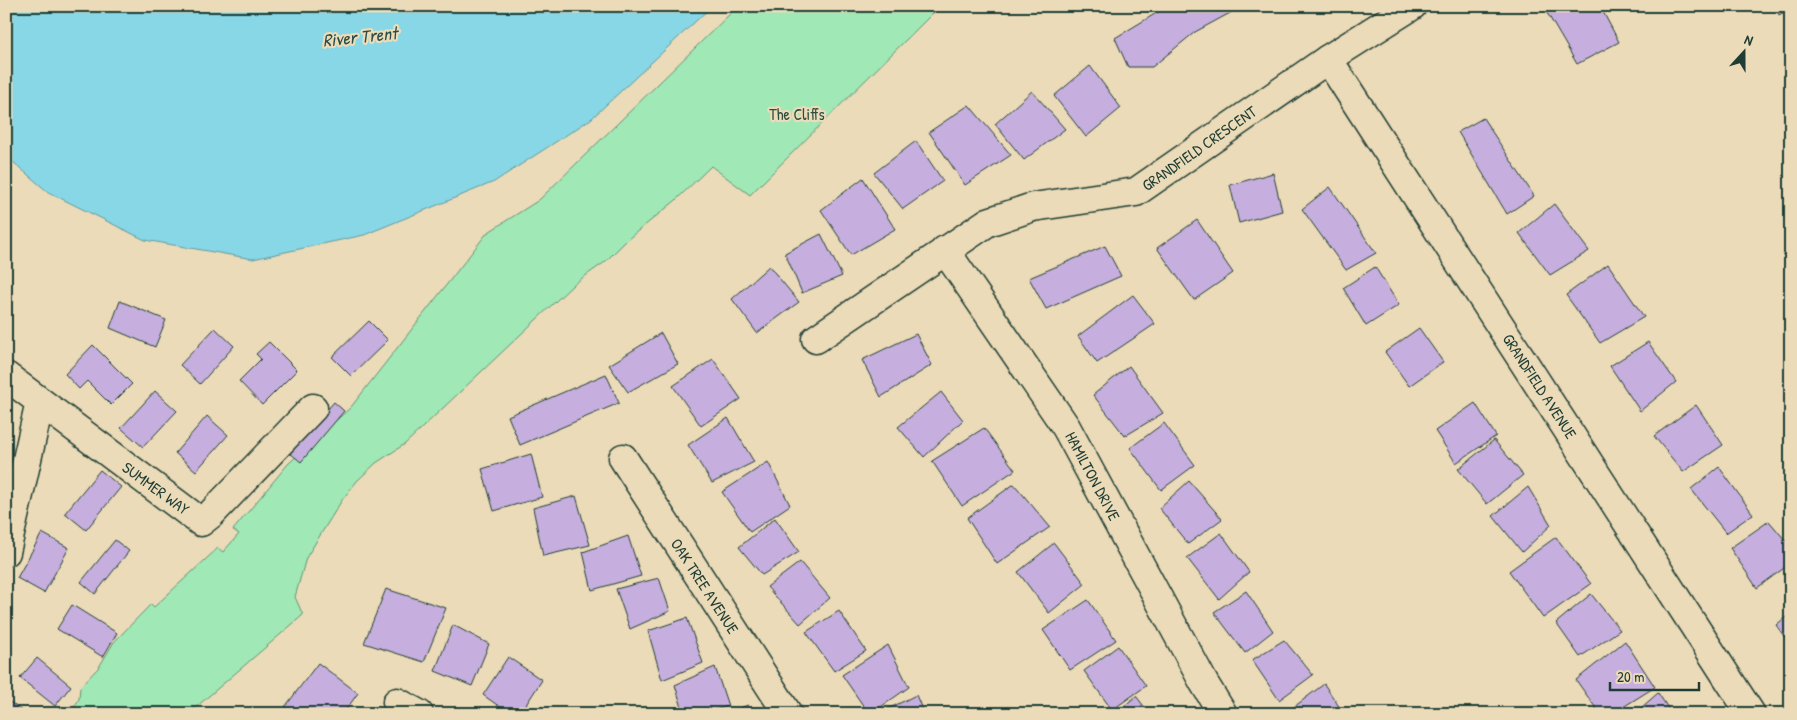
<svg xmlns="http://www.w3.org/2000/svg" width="1797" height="720" viewBox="0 0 1797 720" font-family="'Patrick Hand',sans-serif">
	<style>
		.green { fill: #a0e8b6; stroke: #609275 }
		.water { fill: #88d7e6; stroke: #5e999f }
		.building { fill: #c6afde; stroke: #1f3d34 }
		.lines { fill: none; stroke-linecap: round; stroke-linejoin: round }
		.minor-casing { stroke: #1f3d34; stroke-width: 31 }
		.minor { stroke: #ecdbb8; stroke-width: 28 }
		.labels { text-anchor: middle; stroke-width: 4.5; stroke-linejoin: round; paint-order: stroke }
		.park-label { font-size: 16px; fill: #2c4e41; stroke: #ecdbb8 }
		.street-label { font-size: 16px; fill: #1f3d34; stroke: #ecdbb8 }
		.water-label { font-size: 18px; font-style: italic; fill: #2a4c46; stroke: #ecdbb8 }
	</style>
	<rect width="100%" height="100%" fill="#ecdbb8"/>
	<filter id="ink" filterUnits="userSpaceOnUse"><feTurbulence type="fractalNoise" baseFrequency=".02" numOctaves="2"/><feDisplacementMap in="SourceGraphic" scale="10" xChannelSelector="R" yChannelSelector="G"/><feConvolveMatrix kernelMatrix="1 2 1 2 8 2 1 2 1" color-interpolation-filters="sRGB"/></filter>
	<g filter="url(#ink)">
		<!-- green -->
		<path class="green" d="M738,6H940L750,195L711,166L675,201L628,239L605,262L574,284L405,444L376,463L357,481L342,500L306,558L295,597L303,615L188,714H70L79,699L80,687L99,667L114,642L151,604L154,607L218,548L223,552L239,534L233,530L288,464L351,407L487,233L539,200Z"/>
		<!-- water -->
		<path class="water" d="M6,6H712L591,119L494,182L364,235L253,259L145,240L48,192L6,156Z"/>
		<!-- building -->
		<g class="building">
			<path d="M1168,6H1180L1185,9L1188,6H1243L1195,32L1152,67H1128L1115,38Z"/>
			<path d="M1543,6H1600L1619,42L1577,64Z"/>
			<path d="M1774,6H1791V8L1779,15Z"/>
			<path d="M1090,66L1121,108L1086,137L1054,96Z"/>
			<path d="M1032,91L1065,129L1024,160L995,124Z"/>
			<path d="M969,105L1011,155L965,185L929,132Z"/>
			<path d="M1483,118L1534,196L1507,214L1458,132Z"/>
			<path d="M916,141L943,181L903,209L874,173Z"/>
			<path d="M1273,173L1282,211L1239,223L1230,185Z"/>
			<path d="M863,178L895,229L851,255L821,210Z"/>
			<path d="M1330,187L1376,253L1346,270L1302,209Z"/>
			<path d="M1554,204L1589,251L1550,275L1519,233Z"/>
			<path d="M1197,220L1233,273L1194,300L1157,248Z"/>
			<path d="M821,234L842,276L802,293L785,253Z"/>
			<path d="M1105,246L1121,276L1046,309L1029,278Z"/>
			<path d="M1608,264L1644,317L1600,343L1566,295Z"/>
			<path d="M769,266L799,302L757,333L732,299Z"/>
			<path d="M1375,267L1399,305L1366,326L1343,288Z"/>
			<path d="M1133,295L1155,324L1097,363L1078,336Z"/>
			<path d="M120,301L166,320L155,347L110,328Z"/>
			<path d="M369,321L388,340L351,376L332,357Z"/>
			<path d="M215,328L234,346L200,384L180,365Z"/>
			<path d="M1419,328L1443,362L1409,386L1385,352Z"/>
			<path d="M661,333L678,364L628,392L609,365Z"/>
			<path d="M916,334L932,365L881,397L862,360Z"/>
			<path d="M269,342L297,370L262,405L239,381L261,359L256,354Z"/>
			<path d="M1648,342L1676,382L1640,411L1610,366Z"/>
			<path d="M93,345L132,384L111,405L87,381L79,389L65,374Z"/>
			<path d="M713,359L741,399L701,426L673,386Z"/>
			<path d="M1129,366L1163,413L1125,436L1093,395Z"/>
			<path d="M606,374L619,403L520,445L508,416Z"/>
			<path d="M155,391L177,411L143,447L121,428Z"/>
			<path d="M941,392L963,420L924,457L898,427Z"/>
			<path d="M334,402L344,411L301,462L290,453Z"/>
			<path d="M1475,403L1496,436L1456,463L1435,431Z"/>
			<path d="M1696,405L1723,445L1683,472L1654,436Z"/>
			<path d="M207,416L228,435L196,471L175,453Z"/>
			<path d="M728,418L754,462L712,483L688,445Z"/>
			<path d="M1164,423L1195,465L1161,490L1130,448Z"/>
			<path d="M984,428L1015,470L962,506L932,461Z"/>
			<path d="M1494,440L1523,475L1487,504L1458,469Z"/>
			<path d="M531,454L542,497L494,511L482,469Z"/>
			<path d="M768,462L790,505L750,532L722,492Z"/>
			<path d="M1719,467L1753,514L1726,533L1691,489Z"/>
			<path d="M100,470L121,487L86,530L65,513Z"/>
			<path d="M1189,481L1222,519L1188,544L1159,508Z"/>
			<path d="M1014,484L1050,527L997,564L967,518Z"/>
			<path d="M1528,487L1551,525L1522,552L1493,516Z"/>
			<path d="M576,496L590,545L543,556L533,508Z"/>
			<path d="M775,518L799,552L762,575L739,547Z"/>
			<path d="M1769,521L1791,547V563L1757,588L1730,548Z"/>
			<path d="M42,533L69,548L44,593L17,578Z"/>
			<path d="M1221,533L1249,572L1219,599L1187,558Z"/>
			<path d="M628,536L641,576L592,590L583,552Z"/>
			<path d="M1556,537L1591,584L1543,618L1509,571Z"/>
			<path d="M115,540L129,551L95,594L81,582Z"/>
			<path d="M1054,543L1085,584L1049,613L1018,572Z"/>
			<path d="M800,562L830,598L800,624L767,587Z"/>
			<path d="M659,578L670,611L630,629L616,589Z"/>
			<path d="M386,589L446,608L424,662L364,643Z"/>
			<path d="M1246,591L1273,631L1245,653L1214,612Z"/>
			<path d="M1591,594L1620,630L1580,657L1556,623Z"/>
			<path d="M1088,600L1116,640L1070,670L1043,630Z"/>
			<path d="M72,605L117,633L103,657L57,629Z"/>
			<path d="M839,611L866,651L834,671L806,632Z"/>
			<path d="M1791,613V646L1776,625Z"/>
			<path d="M687,618L703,663L662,680L648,631Z"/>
			<path d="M453,625L489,644L472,686L435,671Z"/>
			<path d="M1284,640L1313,675L1279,700L1252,660Z"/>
			<path d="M1625,641L1655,687L1612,714H1600L1576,680Z"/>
			<path d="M888,645L909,687L871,714H869L842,675Z"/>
			<path d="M1118,646L1146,686L1112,710L1084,671Z"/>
			<path d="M508,657L542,680L520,714H510L483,695Z"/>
			<path d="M37,658L71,686L55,706L20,678Z"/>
			<path d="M318,663L358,693L343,714H295L285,707Z"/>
			<path d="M715,667L728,706L702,714H684L675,685Z"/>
			<path d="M1324,684L1344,714H1293L1290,710Z"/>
			<path d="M1658,693L1672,714H1634Z"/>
			<path d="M916,695L924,714H878Z"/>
			<path d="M1136,696L1150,714H1115Z"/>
			<path d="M7,700L26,714H6Z"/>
			<path d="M748,705L750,714H723Z"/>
		</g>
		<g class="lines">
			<defs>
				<g id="minor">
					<path d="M1328,59L1751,714"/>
					<path d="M945,250L1066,427L1204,683L1223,714"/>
					<path d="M816,339L988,222L1033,207L1136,192L1328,59L1412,6"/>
					<path d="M6,376L201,522L211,514L313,408"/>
					<path d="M623,458L788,714"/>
					<path d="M6,552L40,402"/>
					<path d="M397,702L419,714"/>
				</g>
			</defs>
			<!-- minor casing -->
			<use href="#minor" class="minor-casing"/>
			<!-- minor -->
			<use href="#minor" class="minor"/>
		</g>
	</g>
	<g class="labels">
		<!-- park labels -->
		<g class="park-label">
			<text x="797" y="120">The Cliffs</text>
		</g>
		<!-- street labels -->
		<g class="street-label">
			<text transform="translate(1199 148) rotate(-35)" y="6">GRANDFIELD CRESCENT</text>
			<text transform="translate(1540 386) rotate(57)" y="6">GRANDFIELD AVENUE</text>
			<text transform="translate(1093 476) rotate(62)" y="6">HAMILTON DRIVE</text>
			<text transform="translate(156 488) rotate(36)" y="6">SUMMER WAY</text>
			<text transform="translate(705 586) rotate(57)" y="6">OAK TREE AVENUE</text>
		</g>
		<!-- water labels -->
		<g class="water-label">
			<text transform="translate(360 37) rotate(-6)" y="6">River Trent</text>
		</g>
	</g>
	<!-- margin -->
	<rect width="1797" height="720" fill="none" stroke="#ecdbb8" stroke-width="25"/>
	<rect x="12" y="12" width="1772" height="695" fill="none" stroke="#1f3d34" stroke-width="2" filter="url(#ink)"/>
	<!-- north arrow -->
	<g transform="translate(1744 52) rotate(21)" stroke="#ecdbb8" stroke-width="4" paint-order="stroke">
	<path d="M0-4L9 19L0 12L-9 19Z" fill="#1f3d34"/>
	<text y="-8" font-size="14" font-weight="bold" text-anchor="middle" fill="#1f3d34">N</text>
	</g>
	<!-- scale -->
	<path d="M1610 682v8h89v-8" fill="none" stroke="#1f3d34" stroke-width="2.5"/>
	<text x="1617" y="682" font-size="15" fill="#1f3d34" stroke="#ecdbb8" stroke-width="4" paint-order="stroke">20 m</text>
</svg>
